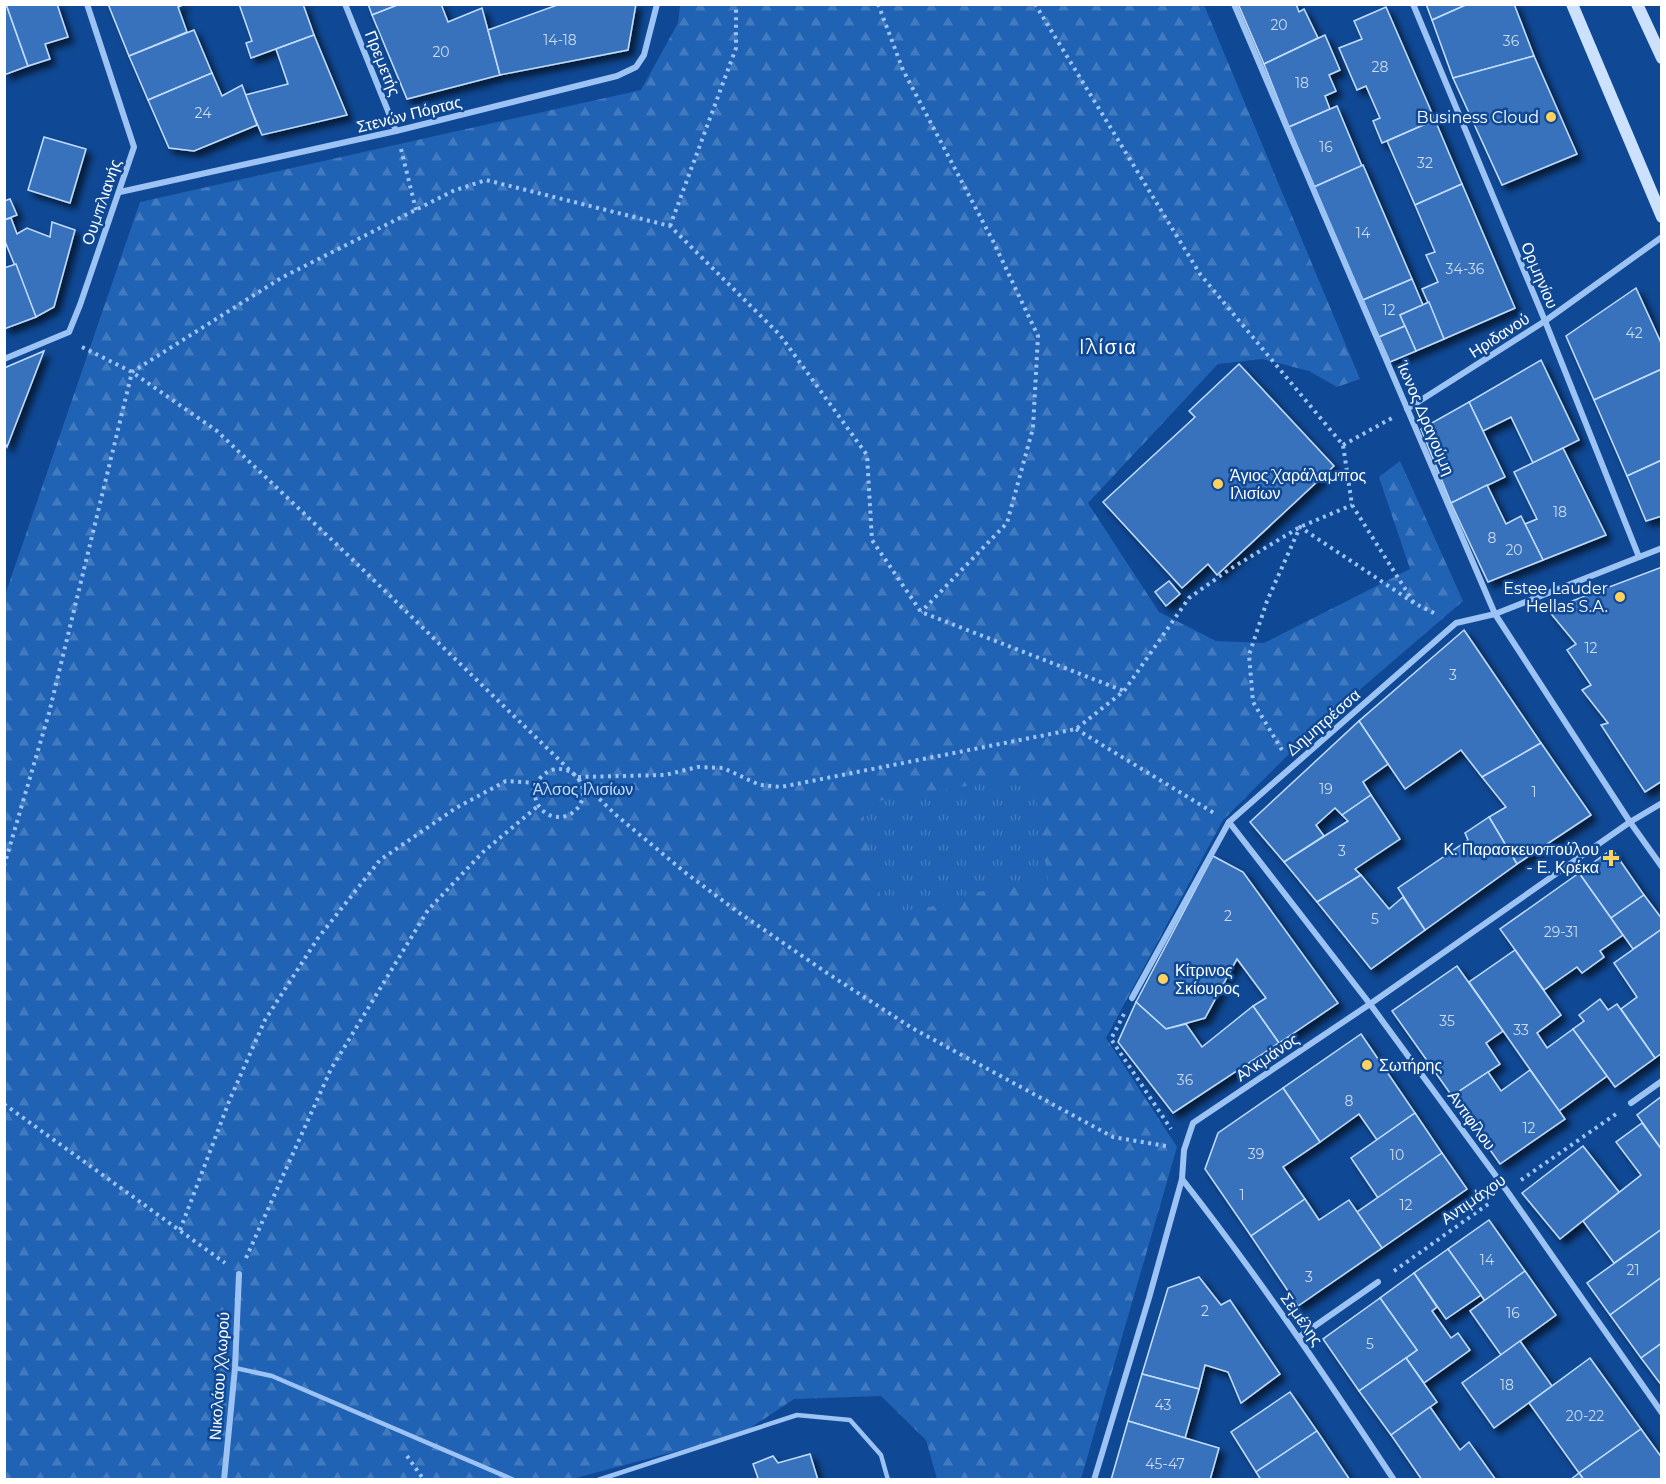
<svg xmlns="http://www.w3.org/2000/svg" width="1666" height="1484" viewBox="0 0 1666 1484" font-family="Montserrat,sans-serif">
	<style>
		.forest { fill: url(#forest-firs) }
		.park { fill: url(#park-tufts) }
		.building { fill: #3772bc; stroke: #c4defe; stroke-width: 1.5; filter: url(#shadow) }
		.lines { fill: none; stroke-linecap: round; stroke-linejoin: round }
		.path { stroke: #9cc3f4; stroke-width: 4; stroke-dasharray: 3 4.5; stroke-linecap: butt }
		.lane { stroke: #9cc3f4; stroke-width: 4.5 }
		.street { stroke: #9cc3f4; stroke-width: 6 }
		.secondary { stroke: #cce1fd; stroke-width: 12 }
		.poi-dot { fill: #ffd25f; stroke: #0f4894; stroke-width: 2 }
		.labels { text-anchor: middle; stroke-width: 5; stroke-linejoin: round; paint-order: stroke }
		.number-label { font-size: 14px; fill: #cddcee }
		.street-label { font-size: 16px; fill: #fff; stroke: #0f4894 }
		.poi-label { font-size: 16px; fill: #fff; stroke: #0f4894; text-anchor: end }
		.park-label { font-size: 16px; fill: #c4defe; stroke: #0f4894 }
		.quarter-label { font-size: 20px; letter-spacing: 1.5px; fill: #fff; stroke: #0f4894 }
	</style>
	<defs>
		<pattern id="forest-firs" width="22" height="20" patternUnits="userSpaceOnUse" patternTransform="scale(1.5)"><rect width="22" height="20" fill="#2062b3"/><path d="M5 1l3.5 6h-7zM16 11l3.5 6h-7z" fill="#417abe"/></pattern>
		<pattern id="park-tufts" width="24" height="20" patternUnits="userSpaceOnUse" patternTransform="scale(1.5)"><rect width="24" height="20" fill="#2062b3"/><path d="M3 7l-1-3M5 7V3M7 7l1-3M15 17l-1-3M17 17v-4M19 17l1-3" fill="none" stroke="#417abe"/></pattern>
		<filter id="shadow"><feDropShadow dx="5.5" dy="5.5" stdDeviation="3" flood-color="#0009"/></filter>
	</defs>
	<rect width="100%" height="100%" fill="#0f4894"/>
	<!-- forest -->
	<path class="forest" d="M680,5H1204L1360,379L1337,387L1309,371L1262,359L1218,364L1088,503L1159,612L1216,641L1264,643L1410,569L1379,477L1400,461L1463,601L1314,729L1223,820L1106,1038L1177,1147L1081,1479H937L926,1440L881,1396L794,1399L741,1434L572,1479L5,1480V595L140,202L641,90L678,23Z"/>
	<!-- park -->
	<path class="park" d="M1033,775L1048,881L971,893L972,900L884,914L861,804Z"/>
	<!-- building -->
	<g class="building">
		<path d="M4,4H6L28,66L4,75Z"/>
		<path d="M6,4H57L68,37L45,44L50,59L28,66Z"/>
		<path d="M108,4H185L178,7L187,32L129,56Z"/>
		<path d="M239,4H303L314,35L251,58L246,43L252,41Z"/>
		<path d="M368,4H400L372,15Z"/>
		<path d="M400,4H441L448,22L482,8L500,75L407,99L372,15Z"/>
		<path d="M560,4H636L628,50L500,75L488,30Z"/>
		<path d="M1242,4H1296L1299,12L1304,9L1318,38L1264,64L1239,6Z"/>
		<path d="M1426,4H1468L1432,20Z"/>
		<path d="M1468,4H1514L1534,56L1453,78L1432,20Z"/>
		<path d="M1386,7L1435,120L1382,143L1373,121L1380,118L1366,86L1357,90L1339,48L1362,39L1354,21Z"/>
		<path d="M194,30L212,73L148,100L129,56Z"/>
		<path d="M314,35L347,115L262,135L245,95L288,84L276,49Z"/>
		<path d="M1325,35L1340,70L1329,75L1336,91L1325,96L1330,109L1289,127L1264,64Z"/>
		<path d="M1534,56L1577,154L1502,185L1453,78Z"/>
		<path d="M212,73L222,96L242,85L257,125L194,151L169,148L148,100Z"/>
		<path d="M1337,106L1362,166L1314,187L1289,127Z"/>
		<path d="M1435,120L1462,184L1415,205L1387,141Z"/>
		<path d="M44,137L86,149L70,203L28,190Z"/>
		<path d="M1363,165L1412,279L1363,300L1314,187Z"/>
		<path d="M1462,184L1515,308L1444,339L1422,289L1438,282L1426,255L1435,252L1415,205Z"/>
		<path d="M10,199L17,215L4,220V201Z"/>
		<path d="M11,218L17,234L27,228L50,237L52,222L75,230L54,307L36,317L4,239V220Z"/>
		<path d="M16,264L36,317L4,329V268Z"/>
		<path d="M1412,279L1423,305L1400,315L1405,326L1379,337L1363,300Z"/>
		<path d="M1636,288L1662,345V369L1594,400L1566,336Z"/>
		<path d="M1429,302L1444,339L1416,351L1400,315Z"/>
		<path d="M1405,326L1416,351L1390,362L1379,337Z"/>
		<path d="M44,351L7,447L4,441V368Z"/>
		<path d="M1541,360L1579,440L1533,463L1511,417L1483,431L1469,402Z"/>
		<path d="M1239,364L1334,466L1217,575L1208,564L1182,588L1103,502L1195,417L1189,411Z"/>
		<path d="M1662,369V460L1627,476L1594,400Z"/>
		<path d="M1469,402L1505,477L1451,503L1421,429Z"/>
		<path d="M1563,448L1606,535L1543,560L1525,524L1537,519L1514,472Z"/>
		<path d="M1662,460V516L1646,521L1627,476Z"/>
		<path d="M1487,485L1506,524L1521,516L1543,560L1488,582L1451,503Z"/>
		<path d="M1662,567V781L1645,792L1601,725L1608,723L1582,690L1591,685L1567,650L1576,644L1548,610Z"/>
		<path d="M1169,581L1180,594L1166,606L1155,592Z"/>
		<path d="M1464,630L1541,743L1482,777L1461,750L1405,789L1359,721Z"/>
		<path d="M1359,721L1388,764L1363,782L1371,795L1342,815L1335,808L1316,825L1324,836L1284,862L1250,822Z"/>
		<path d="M1541,743L1591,815L1517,864L1489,817L1506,807L1482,777Z"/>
		<path d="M1371,795L1400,839L1355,869L1361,875L1317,902L1284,862L1348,821L1342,815Z"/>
		<path d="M1489,817L1517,864L1425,930L1398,888L1468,840L1465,833Z"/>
		<path d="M1612,849L1644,895L1611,918L1579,873Z"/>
		<path d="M1213,856L1243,872L1338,1003L1279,1043L1253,1006L1266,998L1237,959L1205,1018L1166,1029L1136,1002Z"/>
		<path d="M1579,873L1623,935L1600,951L1604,957L1582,973L1577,967L1544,990L1500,929Z"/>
		<path d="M1361,875L1389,909L1403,897L1425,930L1371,969L1317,902Z"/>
		<path d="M1644,895L1662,919V929L1633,949L1611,918Z"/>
		<path d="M1662,929V1053L1655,1058L1621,1009L1637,997L1614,963Z"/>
		<path d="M1515,950L1561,1015L1537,1033L1547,1048L1573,1029L1607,1076L1559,1111L1469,982Z"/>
		<path d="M1457,966L1503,1031L1486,1043L1500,1064L1452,1096L1392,1011Z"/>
		<path d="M1600,999L1608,1010L1617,1004L1655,1058L1615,1087L1573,1029L1584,1021L1579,1015Z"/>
		<path d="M1136,1002L1166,1029L1186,1024L1202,1047L1253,1006L1279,1043L1173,1113L1118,1042Z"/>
		<path d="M1361,1034L1415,1113L1377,1140L1359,1114L1320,1142L1283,1088Z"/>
		<path d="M1530,1070L1565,1119L1500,1164L1452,1096L1488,1072L1501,1091Z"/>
		<path d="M1283,1088L1320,1142L1283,1167L1305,1199L1251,1236L1205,1169L1218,1133Z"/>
		<path d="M1662,1096V1150L1637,1115Z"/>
		<path d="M1415,1113L1442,1153L1378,1198L1351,1158Z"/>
		<path d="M1642,1123L1662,1150V1229L1614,1263L1583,1221L1641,1175L1616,1142Z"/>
		<path d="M1583,1146L1619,1192L1560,1239L1522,1193Z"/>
		<path d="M1442,1153L1467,1189L1382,1248L1357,1212Z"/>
		<path d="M1305,1199L1319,1220L1349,1200L1382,1248L1298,1306L1251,1236Z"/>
		<path d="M1489,1220L1525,1271L1485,1301L1448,1249Z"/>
		<path d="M1662,1229V1277L1610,1315L1587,1283Z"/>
		<path d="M1448,1249L1481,1295L1446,1319L1414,1273Z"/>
		<path d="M1525,1271L1556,1315L1501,1355L1470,1311Z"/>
		<path d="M1414,1273L1437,1307L1432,1311L1451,1338L1458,1333L1470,1350L1424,1383L1406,1358L1417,1350L1380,1298Z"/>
		<path d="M1199,1277L1221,1305L1230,1300L1280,1374L1241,1403L1228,1372L1205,1365L1199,1389L1142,1374L1168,1288Z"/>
		<path d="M1662,1277V1343L1641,1358L1610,1315Z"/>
		<path d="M1380,1298L1417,1350L1359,1391L1323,1339Z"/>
		<path d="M1520,1341L1552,1386L1494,1428L1462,1383Z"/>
		<path d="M1662,1343V1386L1641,1358Z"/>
		<path d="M1406,1358L1437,1402L1391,1435L1359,1391Z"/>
		<path d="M1590,1358L1641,1429L1579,1473L1529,1403Z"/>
		<path d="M1142,1374L1199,1389L1185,1438L1128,1421Z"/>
		<path d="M1290,1392L1317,1431L1256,1472L1231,1432Z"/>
		<path d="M1430,1407L1460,1450L1469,1442L1496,1480H1422L1391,1435Z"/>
		<path d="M1128,1421L1219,1448L1210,1480H1111Z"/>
		<path d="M1641,1429L1662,1458V1480H1584L1579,1473Z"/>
		<path d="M1317,1431L1350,1480H1261L1256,1472Z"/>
		<path d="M810,1454L818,1480H753L758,1478L753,1464L773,1456L778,1463Z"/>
		<path d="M1579,1473L1584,1480H1570Z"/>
	</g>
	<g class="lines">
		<!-- path -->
		<g class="path">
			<path d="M878,4L903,70L993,241L1038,336L1033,428L1007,523L921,612"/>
			<path d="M1035,4L1200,274L1343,445L1352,505L1414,603"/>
			<path d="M401,149L416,210"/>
			<path d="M670,226L736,48V4"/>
			<path d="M82,347L132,372L217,431L353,560L616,815L687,874L738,912L827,973L912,1028L1113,1137L1166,1146"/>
			<path d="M1343,445L1392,418"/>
			<path d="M1076,729L1214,813"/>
			<path d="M1282,750L1253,702L1249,655L1267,601L1300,527L1414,603L1436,614"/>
			<circle cx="559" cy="793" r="24"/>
			<path d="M578,777L665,775L698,767L723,768L760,785L781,787L1076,729L1124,691L1189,598L1230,569L1300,527L1352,505"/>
			<path d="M4,866L49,713L132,372L281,278L453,191L486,180L670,226L780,335L867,455L872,540L921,612L1124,691"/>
			<path d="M1124,1014L1111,1039L1171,1129"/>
			<path d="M4,1104L225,1263"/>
			<path d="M1521,1180L1616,1114"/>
			<path d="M180,1230L230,1099L265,1020L318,938L380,860L456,808L506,781L537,783"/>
			<path d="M246,1258L331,1069L428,910L483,852L538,806"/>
			<path d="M1394,1271L1491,1202"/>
			<path d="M407,1456L424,1480"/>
		</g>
		<!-- lane -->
		<g class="lane">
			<path d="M235,1368L272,1376L514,1480"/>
			<path d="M598,1480L797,1415L850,1420L881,1455L888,1480"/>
		</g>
		<!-- street -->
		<g class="street">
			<path d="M345,4L396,131"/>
			<path d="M1234,4L1495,614L1630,822L1662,867"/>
			<path d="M1413,4L1545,321L1639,557"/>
			<path d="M120,192L396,131L617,76L636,67L644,55L657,4"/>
			<path d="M4,359L69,332L80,305L134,147L87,4"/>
			<path d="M1407,409L1545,321L1662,237"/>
			<path d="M1229,822L1370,1004L1507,1191L1662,1413"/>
			<path d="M1132,998L1229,822L1456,623L1495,614L1662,548"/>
			<path d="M1631,1103L1662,1081"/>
			<path d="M1182,1179C1258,1276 1326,1377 1394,1480"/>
			<path d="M1299,1337L1378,1282"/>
			<path d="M224,1480L235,1368L239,1274"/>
			<path d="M1094,1480L1149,1298L1182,1179L1184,1150L1193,1123L1370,1004L1630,822L1662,803"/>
		</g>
		<!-- secondary -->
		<g class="secondary">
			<path d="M1572,4L1662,217"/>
			<path d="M1637,4L1662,58"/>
		</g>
	</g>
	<!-- markers -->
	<g class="poi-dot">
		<circle cx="1551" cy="117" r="6"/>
		<circle cx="1218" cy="484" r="6"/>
		<circle cx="1620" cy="597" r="6"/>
		<path d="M1608 849h6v6h6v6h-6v6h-6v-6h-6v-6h6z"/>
		<circle cx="1163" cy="979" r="6"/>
		<circle cx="1367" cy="1065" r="6"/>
	</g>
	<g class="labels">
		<!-- number labels -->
		<g class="number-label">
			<text x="1279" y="30">20</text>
			<text x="560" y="45">14-18</text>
			<text x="1511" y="46">36</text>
			<text x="441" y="57">20</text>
			<text x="1380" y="72">28</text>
			<text x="1302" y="88">18</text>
			<text x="203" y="118">24</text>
			<text x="1326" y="152">16</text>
			<text x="1425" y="168">32</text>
			<text x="1363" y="238">14</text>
			<text x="1465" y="274">34-36</text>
			<text x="1389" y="315">12</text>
			<text x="1634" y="338">42</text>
			<text x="1560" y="517">18</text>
			<text x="1492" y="543">8</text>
			<text x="1514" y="555">20</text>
			<text x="1591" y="653">12</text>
			<text x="1453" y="680">3</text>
			<text x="1326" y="794">19</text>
			<text x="1534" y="797">1</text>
			<text x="1342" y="856">3</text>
			<text x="1228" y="921">2</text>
			<text x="1375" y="924">5</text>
			<text x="1561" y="937">29-31</text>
			<text x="1447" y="1026">35</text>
			<text x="1521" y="1035">33</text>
			<text x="1185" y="1085">36</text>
			<text x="1349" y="1106">8</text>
			<text x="1529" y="1133">12</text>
			<text x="1256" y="1159">39</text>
			<text x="1397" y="1160">10</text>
			<text x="1242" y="1200">1</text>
			<text x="1406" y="1210">12</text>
			<text x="1487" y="1265">14</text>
			<text x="1633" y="1275">21</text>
			<text x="1309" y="1282">3</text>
			<text x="1205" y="1316">2</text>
			<text x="1513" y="1318">16</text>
			<text x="1370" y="1349">5</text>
			<text x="1507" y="1390">18</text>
			<text x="1163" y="1410">43</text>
			<text x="1585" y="1421">20-22</text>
			<text x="1165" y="1469">45-47</text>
		</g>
		<!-- street labels -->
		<g class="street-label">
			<text transform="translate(383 63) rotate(68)" y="6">Πρεμετής</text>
			<text transform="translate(409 114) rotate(-14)" y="6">Στενών Πόρτας</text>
			<text transform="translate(101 202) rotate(-71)" y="6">Ουμπλιανής</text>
			<text transform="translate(1540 275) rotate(67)" y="6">Ορμηνίου</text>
			<text transform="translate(1499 335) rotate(-33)" y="6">Ηριδανού</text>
			<text transform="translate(1426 418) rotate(67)" y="6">Ίωνος Δραγούμη</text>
			<text transform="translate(1323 722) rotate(-41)" y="6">Δημητρέσσα</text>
			<text transform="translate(1267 1057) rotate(-34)" y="6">Αλκμάνος</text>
			<text transform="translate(1472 1120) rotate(54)" y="6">Αντιφίλου</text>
			<text transform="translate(1473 1199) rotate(-35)" y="6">Αντιμάχου</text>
			<text transform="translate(1302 1319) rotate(55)" y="6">Σεμέλης</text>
			<text transform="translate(219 1376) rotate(-86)" y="6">Νικολάου Χλωρού</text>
		</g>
		<!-- poi labels -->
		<g class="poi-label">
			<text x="1539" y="123">Business Cloud</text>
			<text x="1230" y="481" text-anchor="start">Άγιος Χαράλαμπος<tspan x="1230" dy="18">Ιλισίων</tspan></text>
			<text x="1608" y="594">Estee Lauder<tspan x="1608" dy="18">Hellas S.A.</tspan></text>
			<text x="1599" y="855">Κ. Παρασκευοπούλου<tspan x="1599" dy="18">- Ε. Κρέκα</tspan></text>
			<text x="1175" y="976" text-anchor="start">Κίτρινος<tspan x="1175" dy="18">Σκίουρος</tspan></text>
			<text x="1379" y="1071" text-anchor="start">Σωτήρης</text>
		</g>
		<!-- park labels -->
		<g class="park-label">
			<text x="583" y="795">Άλσος Ιλισίων</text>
		</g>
		<!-- quarter labels -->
		<g class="quarter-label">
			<text x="1108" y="354">Iλίσια</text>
		</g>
	</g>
	<!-- border -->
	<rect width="1666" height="1484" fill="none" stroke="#ffffff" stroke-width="12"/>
</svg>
